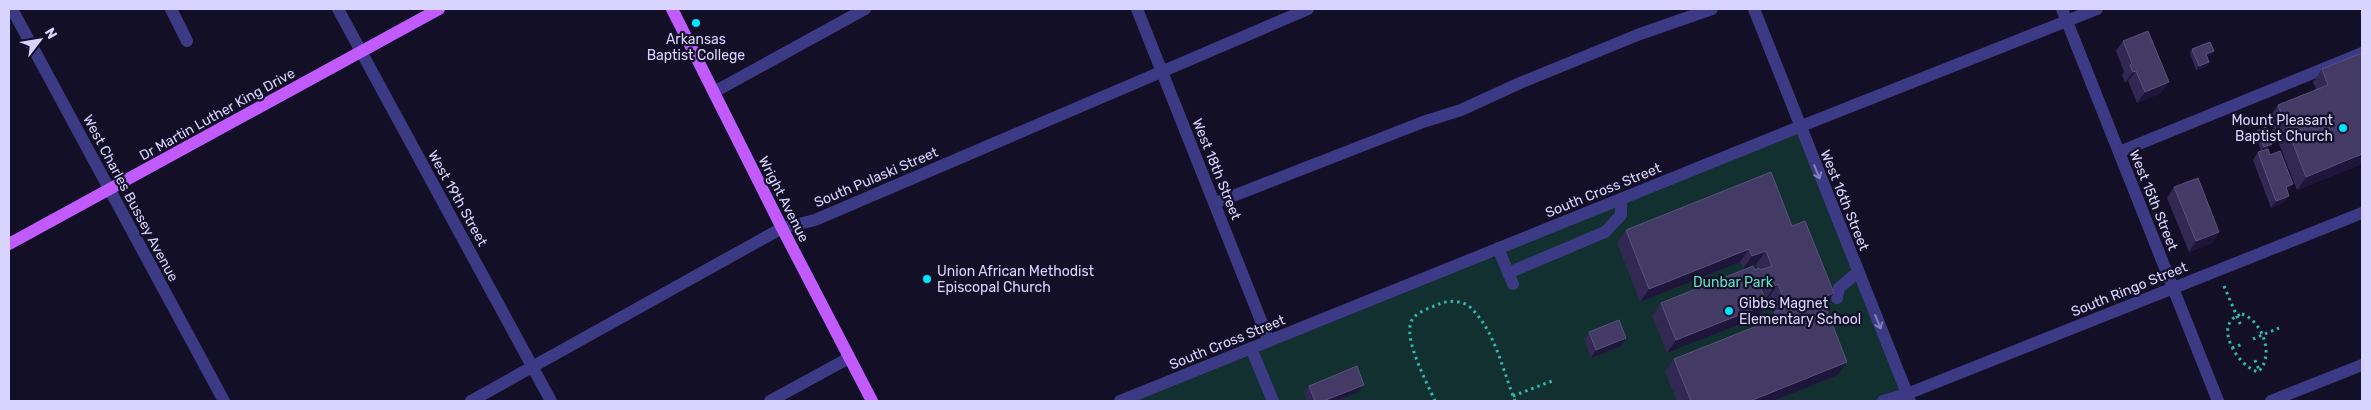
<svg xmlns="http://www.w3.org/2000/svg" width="2371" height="410" viewBox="0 0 2371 410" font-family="Rubik,sans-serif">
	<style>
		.green { fill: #12302f }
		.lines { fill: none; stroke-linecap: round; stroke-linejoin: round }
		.path { stroke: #2fb8b0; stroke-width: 3; stroke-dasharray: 2.5 4; stroke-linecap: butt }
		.minor { stroke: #3d3a85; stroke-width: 12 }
		.major { stroke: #c25bff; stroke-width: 12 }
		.wall { fill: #312854 }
		.shaded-wall { fill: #1d163a }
		.building { fill: #433a66; stroke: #5a527e }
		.oneway { stroke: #837fbc }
		.poi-dot { fill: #00e5ff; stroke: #130f26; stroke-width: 2 }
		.labels { text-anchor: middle; stroke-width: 4.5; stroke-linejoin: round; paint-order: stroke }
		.poi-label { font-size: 14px; fill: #d9d4ff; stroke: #130f26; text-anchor: start }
		.street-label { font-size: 14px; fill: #d9d4ff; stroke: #130f26 }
		.park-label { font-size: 14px; fill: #5fe0c0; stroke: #130f26 }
	</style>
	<rect width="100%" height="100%" fill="#130f26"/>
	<!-- green -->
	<path class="green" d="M1799,127L1909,401H1121Z"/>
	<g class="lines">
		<!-- path -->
		<g class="path">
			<path d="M2224,286L2241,326"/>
			<path d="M2242,314C2263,321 2275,357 2258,372C2237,366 2211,322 2242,314Z"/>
			<path d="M2253,339L2279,328"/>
			<path d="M2232,348L2243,344"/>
			<path d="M2255,360L2259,370"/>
			<path d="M1513,396L1552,381"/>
			<path d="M1435,401C1427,383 1404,340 1411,322C1415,312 1430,308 1439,304C1449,300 1463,300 1471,308C1495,331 1503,371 1515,401"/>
		</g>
		<!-- minor -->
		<g class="minor">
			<path d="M12,9L224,401"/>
			<path d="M171,9L187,41"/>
			<path d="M338,9L551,401"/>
			<path d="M1137,9L1269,341"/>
			<path d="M1754,9L1910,401"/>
			<path d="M2062,9L2218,401"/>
			<path d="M714,92L865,9"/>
			<path d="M2119,152L2362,53"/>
			<path d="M1215,203L1423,122L1461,110L1520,83L1640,34L1712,9"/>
			<path d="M1498,248L1513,284"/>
			<path d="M1508,273L1605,232L1621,215V199"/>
			<path d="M1837,298L1839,288L1858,272"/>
			<path d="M1251,348L1273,401"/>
			<path d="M471,401L782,228L815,220L1308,9"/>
			<path d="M770,401L849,358"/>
			<path d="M1120,401L1799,127L2097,9"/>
			<path d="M1883,401L1907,394L2362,213"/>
			<path d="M2271,401L2362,365"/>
		</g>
		<!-- major -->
		<g class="major">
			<path d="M672,9L782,228L872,401"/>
			<path d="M9,244L439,9"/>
		</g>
	</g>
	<!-- wall -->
	<g class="wall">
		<path d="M2123,41L2161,93L2137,103L2128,81L2125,83L2122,75L2124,72L2116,51Z"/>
		<path d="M2192,49L2214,51L2211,55L2207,56L2209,62L2207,66L2196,70L2190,53Z"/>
		<path d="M2362,53V164L2297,190L2269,118L2278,105L2316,90L2313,82L2322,69Z"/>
		<path d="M2257,131L2269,148L2261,151L2255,134Z"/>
		<path d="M2258,152L2270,155L2287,192L2283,203L2271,208L2253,160Z"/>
		<path d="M2174,187L2219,232L2212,243L2189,252L2167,198Z"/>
		<path d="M1792,226L1834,293L1825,306L1847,362L1838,375L1773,401H1677L1665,372L1674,359L1767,322L1775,312L1769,297L1766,299L1763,290L1762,291L1758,317L1667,353L1652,316L1661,303L1755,270L1758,269L1756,264L1743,269L1740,262L1640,302L1617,243L1626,230Z"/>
		<path d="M1589,332L1621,346L1591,358L1584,339Z"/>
		<path d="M1364,385L1359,392L1336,401H1307L1304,393L1309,386Z"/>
	</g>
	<!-- shaded-wall -->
	<g class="shaded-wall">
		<path d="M2214,51L2211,55L2204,57L2206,54Z"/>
		<path d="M2209,62L2207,66L2196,70L2199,66Z"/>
		<path d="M2136,71L2128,81L2125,83L2133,72Z"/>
		<path d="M2169,82L2161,93L2137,103L2145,92Z"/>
		<path d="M2272,144L2269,148L2261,151L2264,147Z"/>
		<path d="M2362,154V164L2297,190L2306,177Z"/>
		<path d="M2293,184L2288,192L2280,195L2286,187Z"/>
		<path d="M2289,196L2283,203L2271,208L2276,201Z"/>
		<path d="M2219,232L2212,243L2189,252L2196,241Z"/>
		<path d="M1749,249L1740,262L1640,302L1649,289Z"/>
		<path d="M1766,251L1756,264L1743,269L1752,256Z"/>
		<path d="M1772,277L1763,290L1750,296L1759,283Z"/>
		<path d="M1778,284L1769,297L1766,299L1775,286Z"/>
		<path d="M1834,293L1825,306L1822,298Z"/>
		<path d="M1767,304L1758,317L1667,353L1676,340Z"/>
		<path d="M1626,338L1621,346L1591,358L1596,350Z"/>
		<path d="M1847,362L1838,375L1773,401H1750Z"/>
		<path d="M1364,385L1359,392L1336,401H1323Z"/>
	</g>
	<!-- building -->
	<g class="building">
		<path d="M2148,31L2169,82L2145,92L2136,71L2133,72L2130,65L2132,63L2123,41Z"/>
		<path d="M2210,42L2214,51L2206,54L2209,62L2199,66L2192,49Z"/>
		<path d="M2362,53V154L2306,177L2278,105L2328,85L2322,69Z"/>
		<path d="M2266,127L2272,144L2264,147L2257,131Z"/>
		<path d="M2268,149L2270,155L2280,151L2293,184L2286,187L2289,196L2276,201L2258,152Z"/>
		<path d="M1771,172L1792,226L1805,221L1834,293L1822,298L1847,362L1750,401H1691L1674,359L1777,318L1774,312L1787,307L1778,284L1775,286L1772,277L1759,283L1767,304L1676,340L1661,303L1753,266L1755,270L1759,268L1761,270L1772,266L1766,251L1752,256L1749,249L1649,289L1626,230Z"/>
		<path d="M2198,178L2219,232L2196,241L2174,187Z"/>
		<path d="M1619,320L1626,338L1596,350L1589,332Z"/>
		<path d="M1357,366L1364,385L1323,401H1315L1309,386Z"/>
	</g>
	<!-- one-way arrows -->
	<defs><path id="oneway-shaft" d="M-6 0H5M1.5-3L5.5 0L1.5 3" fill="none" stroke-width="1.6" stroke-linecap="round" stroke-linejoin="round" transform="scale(1.25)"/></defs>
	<g class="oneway">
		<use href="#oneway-shaft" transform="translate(1817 172) rotate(68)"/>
		<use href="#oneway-shaft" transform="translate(1878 322) rotate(68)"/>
	</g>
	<!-- markers -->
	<g class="poi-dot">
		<circle cx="696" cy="23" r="5"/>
		<circle cx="2343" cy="128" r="5"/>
		<circle cx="927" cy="279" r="5"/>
		<circle cx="1729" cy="311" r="5"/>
	</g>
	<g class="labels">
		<!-- poi labels -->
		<g class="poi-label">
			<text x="696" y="44" text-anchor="middle">Arkansas<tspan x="696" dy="16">Baptist College</tspan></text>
			<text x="2333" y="125" text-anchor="end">Mount Pleasant<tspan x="2333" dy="16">Baptist Church</tspan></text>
			<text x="937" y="276">Union African Methodist<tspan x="937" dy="16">Episcopal Church</tspan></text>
			<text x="1739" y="308">Gibbs Magnet<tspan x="1739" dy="16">Elementary School</tspan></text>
		</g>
		<!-- street labels -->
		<g class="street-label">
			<text transform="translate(217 114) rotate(-29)" y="5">Dr Martin Luther King Drive</text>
			<text transform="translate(1217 169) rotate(68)" y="5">West 18th Street</text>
			<text transform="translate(876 177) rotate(-23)" y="5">South Pulaski Street</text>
			<text transform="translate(1603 190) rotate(-22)" y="5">South Cross Street</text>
			<text transform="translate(131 198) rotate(62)" y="5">West Charles Bussey Avenue</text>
			<text transform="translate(458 198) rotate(61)" y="5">West 19th Street</text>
			<text transform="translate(784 199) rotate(63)" y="5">Wright Avenue</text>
			<text transform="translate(1845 200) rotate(68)" y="5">West 16th Street</text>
			<text transform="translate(2154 200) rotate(68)" y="5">West 15th Street</text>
			<text transform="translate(2129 289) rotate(-22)" y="5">South Ringo Street</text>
			<text transform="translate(1227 342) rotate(-22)" y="5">South Cross Street</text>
		</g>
		<!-- park labels -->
		<g class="park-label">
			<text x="1733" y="287">Dunbar Park</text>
		</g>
	</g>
	<!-- border -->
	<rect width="2371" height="410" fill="none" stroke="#d9d4ff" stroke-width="20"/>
	<!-- north arrow -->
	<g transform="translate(40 40) rotate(59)" stroke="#130f26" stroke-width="4" paint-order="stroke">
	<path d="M0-4L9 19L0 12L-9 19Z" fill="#d9d4ff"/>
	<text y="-8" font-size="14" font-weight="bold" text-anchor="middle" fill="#d9d4ff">N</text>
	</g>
</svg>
